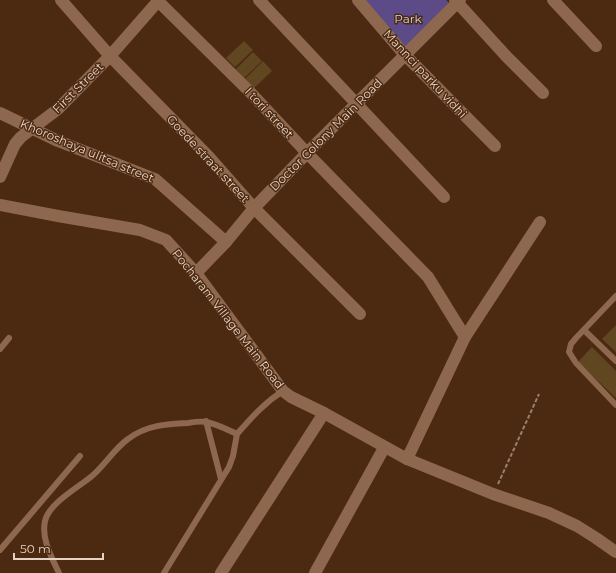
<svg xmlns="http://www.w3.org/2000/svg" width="616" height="573" viewBox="0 0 616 573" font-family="Montserrat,sans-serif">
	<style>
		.green { fill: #5c4b87 }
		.building { fill: #604722 }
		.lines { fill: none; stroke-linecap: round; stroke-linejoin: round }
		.path { stroke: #9b7f6c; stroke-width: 2; stroke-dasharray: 4 2; stroke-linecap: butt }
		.service { stroke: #8e684e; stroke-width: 6 }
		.minor { stroke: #8e684e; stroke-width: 12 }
		.labels { text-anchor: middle; stroke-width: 3; stroke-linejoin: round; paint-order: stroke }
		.park-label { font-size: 12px; fill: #d5cfea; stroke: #4c2a11 }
		.street-label { font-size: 12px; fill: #e7d1c3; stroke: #4c2a11 }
	</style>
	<rect width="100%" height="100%" fill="#4c2a11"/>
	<!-- green -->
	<path class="green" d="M363,0H446L450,4L406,47Z"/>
	<!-- building -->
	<g class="building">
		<path d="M244,41L253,50L235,67L226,58Z"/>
		<path d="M253,52L262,61L244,78L236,69Z"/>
		<path d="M263,61L272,71L254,88L245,79Z"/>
		<path d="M616,325V352L602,339Z"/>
		<path d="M592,347L616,371V398L578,362Z"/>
	</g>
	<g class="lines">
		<!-- path -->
		<path class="path" d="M498,484L539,394"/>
		<!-- service -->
		<g class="service">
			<path d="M616,296L576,338L571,344L569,352L576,363L616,405"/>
			<path d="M584,330L616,361"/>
			<path d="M0,349L9,338"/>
			<path d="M206,421L221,479"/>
			<path d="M237,434C252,417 264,403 283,391"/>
			<path d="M0,550L80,456"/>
			<path d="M59,573C52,558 41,539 45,521C49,503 79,487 92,476C105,465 114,449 128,439C146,425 167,424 188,423C194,422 201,421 206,422C217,424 228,430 237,434L233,456L229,467L164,573"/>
		</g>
		<!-- minor -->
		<g class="minor">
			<path d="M61,0L110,56L209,157L254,208L360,314"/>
			<path d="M259,0L444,197"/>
			<path d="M358,0L405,55L495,146"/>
			<path d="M455,0L506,56L543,93"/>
			<path d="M553,0L596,46"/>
			<path d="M158,1L250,92L307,153L428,277L465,337"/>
			<path d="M0,113L58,141L155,179L226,242"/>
			<path d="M0,177L15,144L21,137L58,109L110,56L159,0"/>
			<path d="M0,205L58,216L140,230L166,240L196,273L283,391L291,397L324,413L407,459L493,494L549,513L577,526L596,538L616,552"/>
			<path d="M196,273L226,242L254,208L307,153L460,0"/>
			<path d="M407,459L465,337L540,222"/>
			<path d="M221,573L324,413"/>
			<path d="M315,573L384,448"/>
		</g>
	</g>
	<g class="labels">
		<!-- park labels -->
		<g class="park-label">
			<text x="408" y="23">Park</text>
		</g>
		<!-- street labels -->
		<g class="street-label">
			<text transform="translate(425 74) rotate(47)" y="4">Mannci parku vidhi</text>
			<text transform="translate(78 88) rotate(-45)" y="4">First Street</text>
			<text transform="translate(269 113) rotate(47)" y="4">I tori street</text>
			<text transform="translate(326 135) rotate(-45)" y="4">Doctor Colony Main Road</text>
			<text transform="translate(87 151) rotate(23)" y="4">Khoroshaya ulitsa street</text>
			<text transform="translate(208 159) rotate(47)" y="4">Goede straat street</text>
			<text transform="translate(228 319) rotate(52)" y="4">Pocharam Village Main Road</text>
		</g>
	</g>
	<!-- scale -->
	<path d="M14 553v6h89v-6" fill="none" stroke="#e7d1c3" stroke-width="2"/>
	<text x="20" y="553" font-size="12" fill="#e7d1c3" stroke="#4c2a11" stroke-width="3" paint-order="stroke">50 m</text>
</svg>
